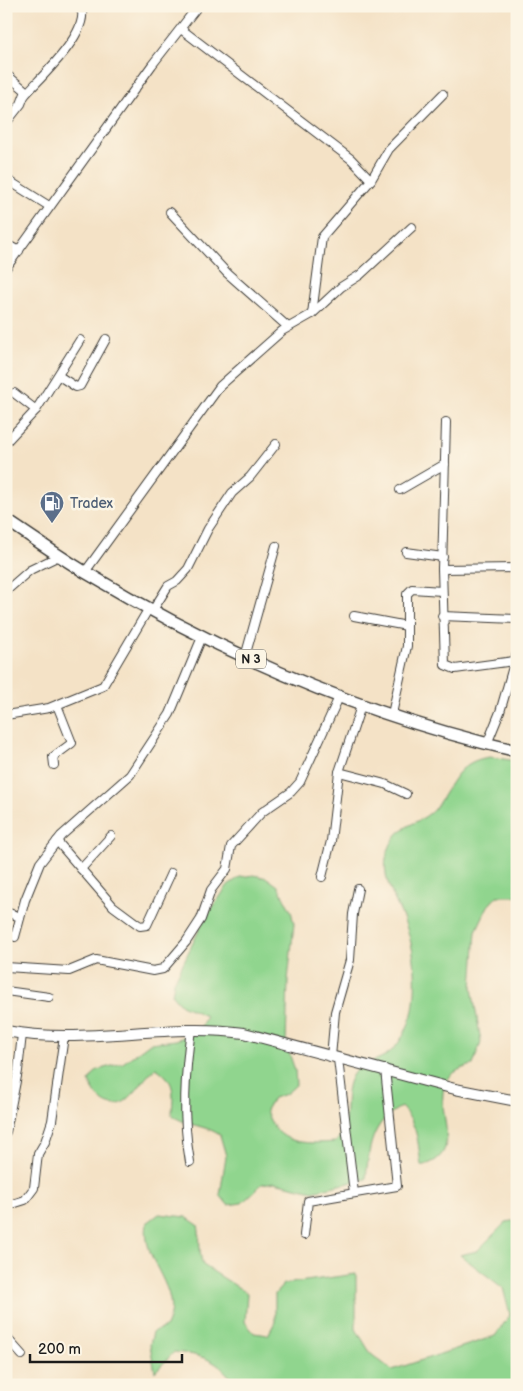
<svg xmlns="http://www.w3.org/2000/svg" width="523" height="1391" viewBox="0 0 523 1391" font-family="'Balsamiq Sans',sans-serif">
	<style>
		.green { fill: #90d58e; stroke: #567855 }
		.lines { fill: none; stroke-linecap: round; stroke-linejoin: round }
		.minor-casing { stroke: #3c3a36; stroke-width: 10 }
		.major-casing { stroke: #3c3a36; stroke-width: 12 }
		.highway-casing { stroke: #3c3a36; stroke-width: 14 }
		.minor { stroke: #fff; stroke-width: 8 }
		.major { stroke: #fff; stroke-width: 10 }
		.highway { stroke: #fff; stroke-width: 11 }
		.labels { text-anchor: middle; stroke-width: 5; stroke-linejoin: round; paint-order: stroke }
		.shield { fill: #fcf5e5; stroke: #5f5d58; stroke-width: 1 }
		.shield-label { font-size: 12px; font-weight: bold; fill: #1c1c1c }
		.service-label { font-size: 14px; fill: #4e5e75; stroke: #fcf5e5; text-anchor: start }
	</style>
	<rect width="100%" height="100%" fill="#fcf5e5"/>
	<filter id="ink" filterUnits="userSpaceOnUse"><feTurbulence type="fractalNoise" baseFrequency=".02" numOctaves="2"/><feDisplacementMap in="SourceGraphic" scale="10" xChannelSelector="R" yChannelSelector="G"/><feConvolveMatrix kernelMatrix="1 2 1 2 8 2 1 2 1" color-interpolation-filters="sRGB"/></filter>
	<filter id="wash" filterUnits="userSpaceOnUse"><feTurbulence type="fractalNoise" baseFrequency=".0096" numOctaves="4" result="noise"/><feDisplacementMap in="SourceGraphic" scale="20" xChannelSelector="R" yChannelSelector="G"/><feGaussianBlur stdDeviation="1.12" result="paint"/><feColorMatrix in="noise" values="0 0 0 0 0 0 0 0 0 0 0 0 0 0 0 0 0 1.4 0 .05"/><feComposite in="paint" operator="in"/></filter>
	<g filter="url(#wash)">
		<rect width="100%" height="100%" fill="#f4e2c6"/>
		<!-- green -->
		<g class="green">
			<path d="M490,757L517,761V896H497L488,906L476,931L472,988L481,1042L473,1065C405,1080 482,1152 421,1166C418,1143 418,1124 401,1107C370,1123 369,1149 366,1179L313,1191L274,1182L262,1184L242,1203L228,1205L220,1195L226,1156L220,1135C204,1124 187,1127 172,1115C173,1093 177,1082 156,1068C145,1076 140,1088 130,1097C112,1115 96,1099 89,1081L97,1070L123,1063L150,1043L176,1040L199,1031L206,1016L181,1005L172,995L174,982L204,920L228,885L240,877L254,875L267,878L278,886L291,911L294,924L288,980L286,1044L295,1070L296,1085L286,1094L273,1098L266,1110C277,1146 304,1144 336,1142C353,1120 340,1095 353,1074C359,1064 379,1061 389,1053C401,1044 413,1019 414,1003C417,979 415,955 408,932C398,897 371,874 395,837C404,824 425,821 435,808C453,784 457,761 490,757Z"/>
			<path d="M159,1214L186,1217L198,1225C201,1239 198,1251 203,1265L247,1293L245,1322L254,1333L268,1335L275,1322V1294L284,1284L356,1274V1329L371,1354L392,1370L495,1336L510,1315L503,1288L460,1255L477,1251L506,1222L517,1220V1385H236C219,1360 203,1355 174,1352L155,1372L150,1345L153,1332L166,1327C185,1288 140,1263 147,1223Z"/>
		</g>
	</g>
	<g filter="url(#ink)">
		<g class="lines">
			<defs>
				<g id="minor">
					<path d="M181,29L330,143L351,159L371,180"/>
					<path d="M6,74L26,91L21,104L6,123"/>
					<path d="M25,95C41,77 86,36 82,11L76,6"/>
					<path d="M6,179L49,206"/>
					<path d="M170,212L227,273L288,327"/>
					<path d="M6,244L19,251"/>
					<path d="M6,268L152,65L198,6"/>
					<path d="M312,314L322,237L371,180L389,149L443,94"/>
					<path d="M59,376L76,387L80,386L106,339"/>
					<path d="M14,393L36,410"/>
					<path d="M446,422L442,569L445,665L455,669L514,661"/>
					<path d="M6,442L36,410L80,340"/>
					<path d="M400,490L445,464"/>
					<path d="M406,552L443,557"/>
					<path d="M442,569L517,568"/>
					<path d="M85,572L220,386L282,331L312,314L341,287L360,275L412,227"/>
					<path d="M6,591L30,570L59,556"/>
					<path d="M153,610L168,586L177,581L188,569L208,529L232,493L250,477L276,444"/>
					<path d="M354,616L407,626"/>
					<path d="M442,616L517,619"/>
					<path d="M245,657L276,546"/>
					<path d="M392,714L407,646V594L412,589L442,591"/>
					<path d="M6,715L49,708L103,686L149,608"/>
					<path d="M487,744L500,712L517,653"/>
					<path d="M54,765L53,757L72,743L57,705"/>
					<path d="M339,772L385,784L406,794"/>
					<path d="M57,841L113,906L140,926L147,925L171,873"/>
					<path d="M81,869L111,836"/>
					<path d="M322,877L331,841L339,772L362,703"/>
					<path d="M6,912L20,917"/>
					<path d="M15,937L25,900L40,863L61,836L130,775L170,714L202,637"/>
					<path d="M6,967L69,971L96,960L153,971L163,969L186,942L201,919L211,890L227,869L231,846L262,812L291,792L300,782L340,695"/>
					<path d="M6,991L49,997"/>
					<path d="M331,1057L335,1012L350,960L353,914L358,889"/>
					<path d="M338,1059L354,1193"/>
					<path d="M6,1132L18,1071L22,1034"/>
					<path d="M190,1162C182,1117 185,1074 191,1029"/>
					<path d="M6,1206L25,1200L34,1188L38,1154L45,1142L52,1121L64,1036"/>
					<path d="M304,1235L308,1201L397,1186L385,1069"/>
					<path d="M6,1337L22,1355"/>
				</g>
				<path id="major" d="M6,1031C85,1046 165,1022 244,1033L455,1089L517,1101"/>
				<path id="highway" d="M6,520C32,537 58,556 85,572C218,652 365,716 517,751"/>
			</defs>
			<!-- minor casing -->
			<use href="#minor" class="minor-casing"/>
			<!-- major casing -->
			<use href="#major" class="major-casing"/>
			<!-- highway casing -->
			<use href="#highway" class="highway-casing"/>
			<!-- minor -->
			<use href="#minor" class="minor"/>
			<!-- major -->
			<use href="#major" class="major"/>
			<!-- highway -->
			<use href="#highway" class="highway"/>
		</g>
	</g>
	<!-- icons -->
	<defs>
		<symbol id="fuel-pin" viewBox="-11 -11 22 30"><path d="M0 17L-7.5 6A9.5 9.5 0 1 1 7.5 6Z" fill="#5c6f8a" stroke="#fcf5e5"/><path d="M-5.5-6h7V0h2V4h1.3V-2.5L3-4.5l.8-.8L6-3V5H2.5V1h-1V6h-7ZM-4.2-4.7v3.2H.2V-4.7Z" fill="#fff"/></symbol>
	</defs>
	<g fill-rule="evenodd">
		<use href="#fuel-pin" x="38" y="489" width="28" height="38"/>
	</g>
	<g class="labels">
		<!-- shield labels -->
		<rect class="shield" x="236" y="649.5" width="30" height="19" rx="4"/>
		<g class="shield-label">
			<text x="251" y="663">N 3</text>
		</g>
		<!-- service labels -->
		<g class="service-label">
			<text x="70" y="508">Tradex</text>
		</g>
	</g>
	<!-- margin -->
	<rect width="523" height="1391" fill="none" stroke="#fcf5e5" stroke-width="25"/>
	<!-- scale -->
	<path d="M30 1354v8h152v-8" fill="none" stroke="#1c1c1c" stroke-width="2.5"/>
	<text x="38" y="1354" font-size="15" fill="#1c1c1c" stroke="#fcf5e5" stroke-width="4" paint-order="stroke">200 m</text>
</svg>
